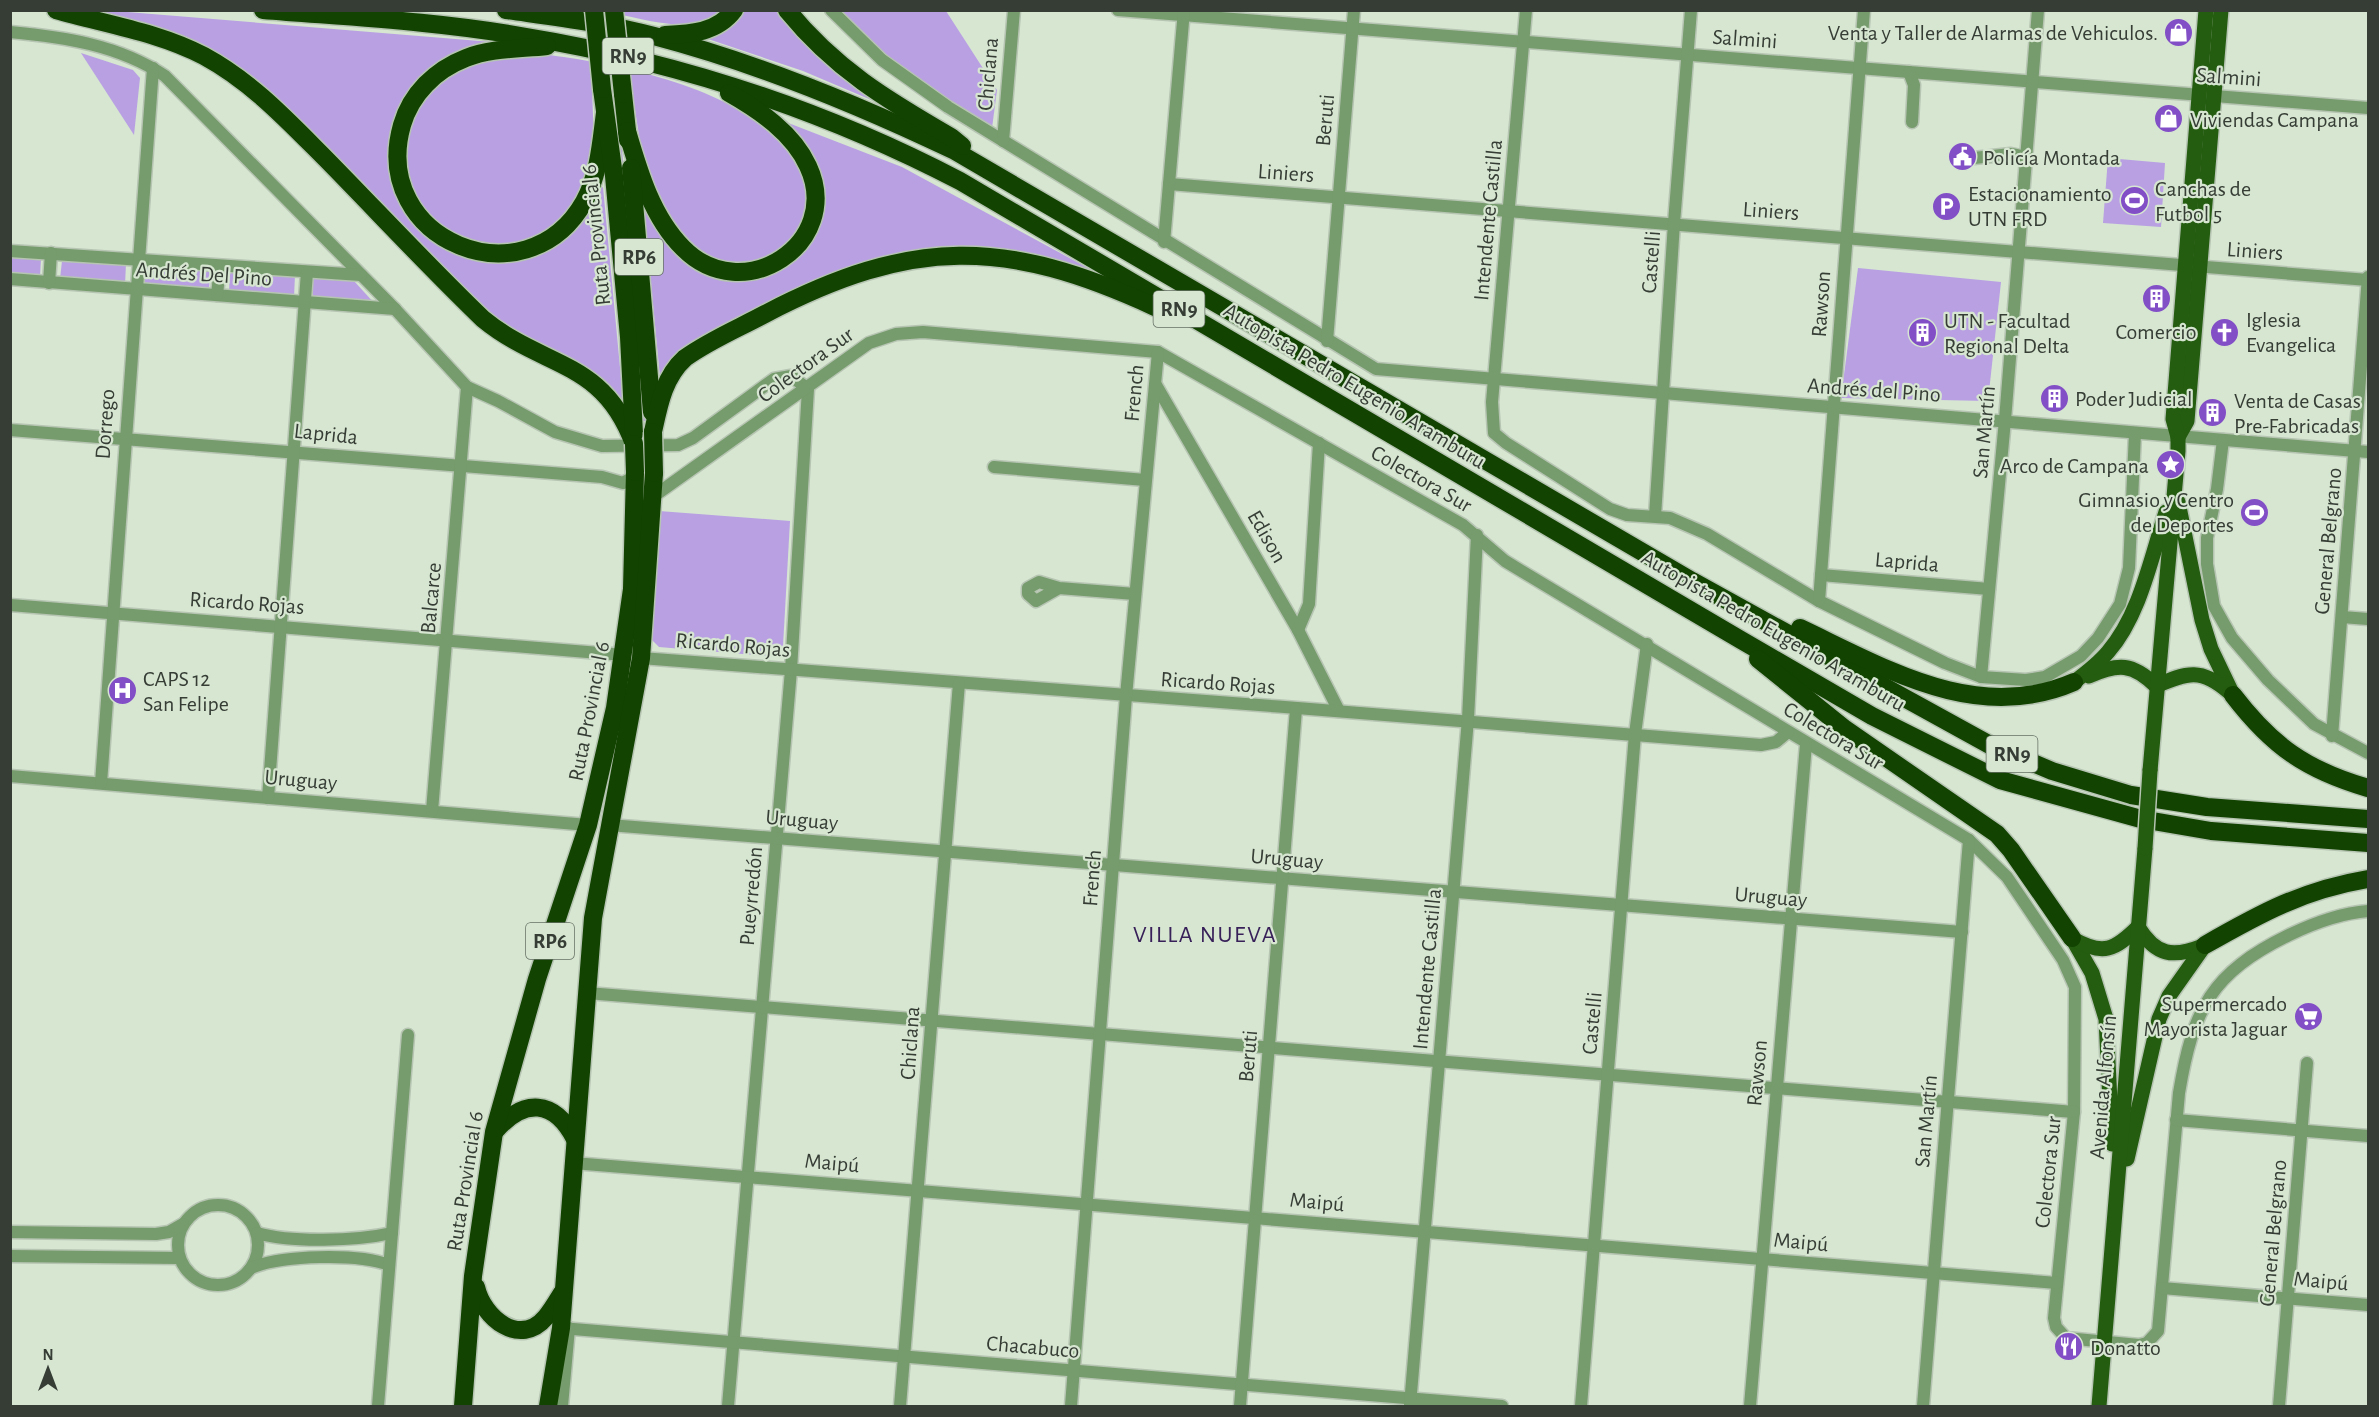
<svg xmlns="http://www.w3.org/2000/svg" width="2379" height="1417" viewBox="0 0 2379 1417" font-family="'Alegreya Sans',sans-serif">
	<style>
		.green { fill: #b8a0e3 }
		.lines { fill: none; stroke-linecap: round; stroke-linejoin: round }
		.minor-casing { stroke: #b6c4b2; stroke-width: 15 }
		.major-casing { stroke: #b6c4b2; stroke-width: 18 }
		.highway-casing { stroke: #b6c4b2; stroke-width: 21 }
		.minor { stroke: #769b6c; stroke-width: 12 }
		.major { stroke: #245c10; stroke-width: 15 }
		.highway { stroke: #124300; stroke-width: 18 }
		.major-bridge-casing { stroke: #b6c4b2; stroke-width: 18; stroke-linecap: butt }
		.highway-bridge-casing { stroke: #b6c4b2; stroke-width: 21; stroke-linecap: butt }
		.major-bridge { stroke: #245c10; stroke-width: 15 }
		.highway-bridge { stroke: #124300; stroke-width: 18 }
		.labels { text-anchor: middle; stroke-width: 4.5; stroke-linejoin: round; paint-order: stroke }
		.shield { fill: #d6e6d1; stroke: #667064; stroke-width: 1.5 }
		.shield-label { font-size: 21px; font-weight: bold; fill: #363d35 }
		.poi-label { font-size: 22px; fill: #363d35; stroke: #d6e6d1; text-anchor: start }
		.street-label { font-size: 22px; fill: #363d35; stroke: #d6e6d1 }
		.neighbourhood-label { font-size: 24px; letter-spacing: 1.5px; fill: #382059; stroke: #d6e6d1 }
	</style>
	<rect width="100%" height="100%" fill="#d6e6d1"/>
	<!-- green -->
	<g class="green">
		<path d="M69,11H115L492,42C483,45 474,47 466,51C458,54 398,118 394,127C389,136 390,152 390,163C392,225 454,270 514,258C532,254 580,198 603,187L624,410L503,329L225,62Z"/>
		<path d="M603,11H725C689,37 643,18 603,11Z"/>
		<path d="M740,11H780L873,96L876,102L803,71L705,38Z"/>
		<path d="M839,11H946L997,90L992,128L949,104L884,57Z"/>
		<path d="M81,53L133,70L140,78L134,135Z"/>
		<path d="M540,54C621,63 798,97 807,197C808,213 797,240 784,250C775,258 758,262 747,267L694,253L661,209L641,148L633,97L617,93L646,421H641L609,91L592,88L594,143L591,160L579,198L560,222L519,245H472L429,220L406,177L404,141L425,91L473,61Z"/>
		<path d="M778,119L902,167L1110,280L1067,267L888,260L660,377L643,200C668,245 693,290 754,279C766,277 782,271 791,262C802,249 811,229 820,214Z"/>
		<path d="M2108,158L2165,163L2161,227L2103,223Z"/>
		<path d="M10,256L41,259L40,276L11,274Z"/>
		<path d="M62,261L126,263L125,285L60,279Z"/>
		<path d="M145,264L210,268L209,290L143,285Z"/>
		<path d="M1858,268L2001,282L1988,401L1841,398Z"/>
		<path d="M230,271L295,275L294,297L229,292Z"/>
		<path d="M312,278L354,281L375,304L313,299Z"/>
		<path d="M659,511L790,521L783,646L779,657L659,647L651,639Z"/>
	</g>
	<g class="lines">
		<defs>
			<g id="minor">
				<path d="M831,10L882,60L948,107L1376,369L2368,452"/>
				<path d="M1118,10L2368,108"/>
				<path d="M1526,10L1492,402L1494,433L1506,443L1610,509L1627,515L1670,518L1707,534L1819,601L1945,663L1981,677L2026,680L2045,677L2081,656L2098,638L2120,604L2129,568L2135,433"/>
				<path d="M10,32C64,37 119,45 165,76L395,309L467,387L498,401L555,432L602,446L678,445L693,438L774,379L791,376L808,389L791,670L728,1406"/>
				<path d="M1909,72L1914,85L1912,122"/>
				<path d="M1003,141L1014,10"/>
				<path d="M1974,158L2011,154L2026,157"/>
				<path d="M1169,184L2368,280"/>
				<path d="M1164,242L1184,10"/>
				<path d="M10,251L361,275"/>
				<path d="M10,279L395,309"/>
				<path d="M49,283L51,253"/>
				<path d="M217,295L220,266"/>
				<path d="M1327,341L1354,10"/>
				<path d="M1156,385L1298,630L1339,711"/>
				<path d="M10,430L602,477L623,483L635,476"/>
				<path d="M2223,440L2217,489L2207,538V564L2214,606L2232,638L2268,680L2314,724L2368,753"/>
				<path d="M994,467L1145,480"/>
				<path d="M654,496L869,343L896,334L923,332L1158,352L1463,525L1505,561L1969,840L2007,877L2063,960L2075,987L2074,1112L2054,1318L2056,1327L2066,1338L2139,1345L2147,1343L2158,1331L2179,1093C2193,1009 2211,973 2289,935C2314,923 2341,913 2368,911"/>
				<path d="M1655,516L1674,223L1691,10"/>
				<path d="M1821,575L1989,589"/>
				<path d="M1059,588L1036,601L1028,594V588L1039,582L1059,588L1135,594"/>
				<path d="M1819,601L1864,10"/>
				<path d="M10,605L624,655"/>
				<path d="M2342,617L2368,619"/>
				<path d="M1298,630L1309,604L1319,443"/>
				<path d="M641,658C1014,688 1388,713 1761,745L1776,742L1788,732"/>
				<path d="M1981,677L2005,420L2038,10"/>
				<path d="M2332,736L2368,277"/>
				<path d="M10,776L588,825"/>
				<path d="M101,783L153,68"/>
				<path d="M268,798L307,272"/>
				<path d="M432,811L467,387"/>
				<path d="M609,825L1962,932"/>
				<path d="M587,993L2074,1112"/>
				<path d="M2176,1120L2368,1136"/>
				<path d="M573,1163L2057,1283"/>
				<circle cx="218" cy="1245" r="40"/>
				<path d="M10,1232L156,1234L169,1232L183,1224"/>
				<path d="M257,1233C291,1243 356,1241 392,1233"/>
				<path d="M10,1256L179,1258"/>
				<path d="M251,1268C282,1255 357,1253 389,1265"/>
				<path d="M2162,1288L2368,1305"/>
				<path d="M561,1328L1502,1406"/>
				<path d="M1410,1405L1468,719L1477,535"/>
				<path d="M378,1406L408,1035"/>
				<path d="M562,1406L569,1328"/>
				<path d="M900,1406L959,683"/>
				<path d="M1071,1406L1126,696L1158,352"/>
				<path d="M1240,1406L1296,709"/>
				<path d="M1581,1406L1635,734L1647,644"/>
				<path d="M1750,1406L1806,744"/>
				<path d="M1923,1406L1969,840"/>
				<path d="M2279,1406L2307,1063"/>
			</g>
			<g id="major">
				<path d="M2178,437L2187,421L2221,10"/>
				<path d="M2178,502L2202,620L2211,649L2233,695"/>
				<path d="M2089,676C2118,663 2133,663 2156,686"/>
				<path d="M2074,682C2086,673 2098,664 2108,652C2140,615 2151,558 2166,512"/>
				<path d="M2156,686C2187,672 2202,668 2229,692"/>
				<path d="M2150,771L2178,451V437L2173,419L2206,10"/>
				<path d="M2138,927C2156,956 2173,958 2203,946"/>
				<path d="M2072,938L2092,973L2106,1019L2112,1144"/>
				<path d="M2073,939C2103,956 2115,950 2138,927"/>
				<path d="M2127,1159L2159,1019L2169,996L2205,945"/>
				<path d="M2099,1406L2145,848"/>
			</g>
			<g id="highway">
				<path d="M56,10C105,24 158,32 204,56C252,82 288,121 326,159C378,212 429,267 483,319C544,369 603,359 634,444"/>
				<path d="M263,10C348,17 436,21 521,36C674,61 822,109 960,181L1741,640L1872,716L2000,780L2141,819L2211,831L2368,843"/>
				<path d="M506,10C555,17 606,23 654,36C757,63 859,105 955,151L1692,581L1990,745L2052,771L2131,795L2207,807L2368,819"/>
				<path d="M787,10C835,69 887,100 951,137L962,146"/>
				<path d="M665,35C690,34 717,33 734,10"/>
				<path d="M547,46C520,49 491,48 466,58C435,70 411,94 402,125C369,241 526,304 584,202C599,175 601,143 605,113"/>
				<path d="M602,89L614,176L629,337L634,434"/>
				<path d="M623,94L628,140"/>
				<path d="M627,131C639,172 652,217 683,248C743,309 844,243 808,166C793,133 759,110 729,93"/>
				<path d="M631,168L652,412"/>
				<path d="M653,432C659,404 664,377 685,358C710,340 739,328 765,314C913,237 1005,238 1155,307"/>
				<path d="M1800,628C1887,669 1977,724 2074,682"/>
				<path d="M1758,659L1845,729L1997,834L2011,850L2072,938"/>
				<path d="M2233,695C2272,746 2306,770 2368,788"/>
				<path d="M2205,945C2261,913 2303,890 2368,879"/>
				<path d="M495,1131C524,1098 554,1099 575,1139"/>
				<path d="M476,1287C483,1318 520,1348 546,1317C552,1310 557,1301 562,1293"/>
				<path d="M463,1406L473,1276L494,1132L537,979L588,825L615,708L632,589L635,472"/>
				<path d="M548,1406L561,1328L593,918L641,658L654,473"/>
			</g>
		</defs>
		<!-- minor casing -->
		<use href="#minor" class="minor-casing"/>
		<!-- major casing -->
		<use href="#major" class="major-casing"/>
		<!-- highway casing -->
		<use href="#highway" class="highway-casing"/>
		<!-- minor -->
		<use href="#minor" class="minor"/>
		<!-- major -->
		<use href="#major" class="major"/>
		<!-- highway -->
		<use href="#highway" class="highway"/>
		<defs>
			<path id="major-bridge" d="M2145,848L2150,771"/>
			<g id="highway-bridge">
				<path d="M594,10L602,89"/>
				<path d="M614,10L623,94"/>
				<path d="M653,432L654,473"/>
				<path d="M634,444L635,472"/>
			</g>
		</defs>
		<!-- major-bridge casing -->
		<use href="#major-bridge" class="major-bridge-casing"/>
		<!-- highway-bridge casing -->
		<use href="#highway-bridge" class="highway-bridge-casing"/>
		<!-- major-bridge -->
		<use href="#major-bridge" class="major-bridge"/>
		<!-- highway-bridge -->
		<use href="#highway-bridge" class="highway-bridge"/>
	</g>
	<!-- icons -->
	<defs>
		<symbol id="shop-disc" viewBox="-11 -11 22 22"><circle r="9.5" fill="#834fc7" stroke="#d6e6d1"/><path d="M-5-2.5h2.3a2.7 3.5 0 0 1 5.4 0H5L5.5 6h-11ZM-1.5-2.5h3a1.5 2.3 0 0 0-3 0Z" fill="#fff"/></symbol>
		<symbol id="civic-disc" viewBox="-11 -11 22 22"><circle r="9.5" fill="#834fc7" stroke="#d6e6d1"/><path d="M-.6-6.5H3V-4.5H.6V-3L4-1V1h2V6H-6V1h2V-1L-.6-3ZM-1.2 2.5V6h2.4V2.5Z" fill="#fff"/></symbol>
		<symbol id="stadium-disc" viewBox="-11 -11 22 22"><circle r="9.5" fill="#834fc7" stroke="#d6e6d1"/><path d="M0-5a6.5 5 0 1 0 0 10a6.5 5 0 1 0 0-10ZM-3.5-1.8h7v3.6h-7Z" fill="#fff"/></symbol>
		<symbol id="parking-disc" viewBox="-11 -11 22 22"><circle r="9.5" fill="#834fc7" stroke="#d6e6d1"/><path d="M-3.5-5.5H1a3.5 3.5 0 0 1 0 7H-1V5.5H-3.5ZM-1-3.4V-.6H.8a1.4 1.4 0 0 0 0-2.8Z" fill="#fff"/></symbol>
		<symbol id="building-disc" viewBox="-11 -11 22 22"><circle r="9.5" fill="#834fc7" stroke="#d6e6d1"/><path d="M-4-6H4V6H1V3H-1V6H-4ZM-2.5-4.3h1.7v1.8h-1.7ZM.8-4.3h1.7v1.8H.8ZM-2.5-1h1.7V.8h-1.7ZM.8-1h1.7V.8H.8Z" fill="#fff"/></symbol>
		<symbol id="church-disc" viewBox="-11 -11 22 22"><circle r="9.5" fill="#834fc7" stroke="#d6e6d1"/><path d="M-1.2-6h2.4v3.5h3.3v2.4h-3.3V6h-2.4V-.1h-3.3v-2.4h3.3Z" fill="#fff"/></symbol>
		<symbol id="sight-disc" viewBox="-11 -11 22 22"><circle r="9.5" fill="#834fc7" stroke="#d6e6d1"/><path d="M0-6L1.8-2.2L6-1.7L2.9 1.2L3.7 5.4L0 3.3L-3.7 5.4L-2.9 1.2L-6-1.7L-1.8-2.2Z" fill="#fff"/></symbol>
		<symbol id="hospital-disc" viewBox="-11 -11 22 22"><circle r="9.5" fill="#834fc7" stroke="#d6e6d1"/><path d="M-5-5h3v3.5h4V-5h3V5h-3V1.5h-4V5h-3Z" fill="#fff"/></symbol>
		<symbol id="supermarket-disc" viewBox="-11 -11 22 22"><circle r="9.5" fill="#834fc7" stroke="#d6e6d1"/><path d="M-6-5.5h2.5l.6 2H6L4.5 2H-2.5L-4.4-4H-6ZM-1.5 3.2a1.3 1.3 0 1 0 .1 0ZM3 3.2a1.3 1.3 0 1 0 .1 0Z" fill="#fff"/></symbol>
		<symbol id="restaurant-disc" viewBox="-11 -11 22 22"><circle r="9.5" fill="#834fc7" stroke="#d6e6d1"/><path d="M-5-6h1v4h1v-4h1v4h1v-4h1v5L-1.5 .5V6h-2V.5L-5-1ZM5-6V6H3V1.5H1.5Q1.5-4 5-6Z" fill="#fff"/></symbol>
	</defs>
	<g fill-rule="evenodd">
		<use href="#shop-disc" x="2162" y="16" width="33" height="33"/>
		<use href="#shop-disc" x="2152" y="102" width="33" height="33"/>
		<use href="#civic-disc" x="1946" y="140" width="33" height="33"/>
		<use href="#stadium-disc" x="2118" y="184" width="33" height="33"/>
		<use href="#parking-disc" x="1930" y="190" width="33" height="33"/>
		<use href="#building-disc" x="2140" y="282" width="33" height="33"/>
		<use href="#church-disc" x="2208" y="316" width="33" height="33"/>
		<use href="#building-disc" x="1906" y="316" width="33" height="33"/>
		<use href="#building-disc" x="2038" y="382" width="33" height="33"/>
		<use href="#building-disc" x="2196" y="396" width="33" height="33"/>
		<use href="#sight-disc" x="2154" y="448" width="33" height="33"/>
		<use href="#stadium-disc" x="2238" y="496" width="33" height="33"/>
		<use href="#hospital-disc" x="106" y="674" width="33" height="33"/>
		<use href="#supermarket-disc" x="2292" y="1000" width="33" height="33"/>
		<use href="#restaurant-disc" x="2052" y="1330" width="33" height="33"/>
	</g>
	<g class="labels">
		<!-- shield labels -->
		<g class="shield">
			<rect x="602.5" y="38" width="51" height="36" rx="4.5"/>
			<rect x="615" y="239" width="48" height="36" rx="4.5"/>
			<rect x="1153.5" y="291" width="51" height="36" rx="4.5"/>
			<rect x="1986.5" y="736" width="51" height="36" rx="4.5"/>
			<rect x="526" y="923" width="48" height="36" rx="4.5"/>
		</g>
		<g class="shield-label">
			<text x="628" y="63">RN9</text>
			<text x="639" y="264">RP6</text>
			<text x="1179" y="316">RN9</text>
			<text x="2012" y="761">RN9</text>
			<text x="550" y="948">RP6</text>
		</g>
		<!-- poi labels -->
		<g class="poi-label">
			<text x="2158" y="40" text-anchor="end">Venta y Taller de Alarmas de Vehiculos.</text>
			<text x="2190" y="127">Viviendas Campana</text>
			<text x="1983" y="165">Policía Montada</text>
			<text x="2155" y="196">Canchas de<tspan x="2155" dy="25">Futbol 5</tspan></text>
			<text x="1968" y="201">Estacionamiento<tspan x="1968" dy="25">UTN FRD</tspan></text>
			<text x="2246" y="327">Iglesia<tspan x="2246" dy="25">Evangelica</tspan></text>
			<text x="1944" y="328">UTN - Facultad<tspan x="1944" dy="25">Regional Delta</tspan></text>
			<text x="2156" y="339" text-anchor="middle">Comercio</text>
			<text x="2075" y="406">Poder Judicial</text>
			<text x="2234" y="408">Venta de Casas<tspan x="2234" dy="25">Pre-Fabricadas</tspan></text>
			<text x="2149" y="473" text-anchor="end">Arco de Campana</text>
			<text x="2234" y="507" text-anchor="end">Gimnasio y Centro<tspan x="2234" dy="25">de Deportes</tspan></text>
			<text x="143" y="686">CAPS 12<tspan x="143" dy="25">San Felipe</tspan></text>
			<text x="2287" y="1011" text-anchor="end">Supermercado<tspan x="2287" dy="25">Mayorista Jaguar</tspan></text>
			<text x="2090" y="1355">Donatto</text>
		</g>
		<!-- street labels -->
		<g class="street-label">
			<text transform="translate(1745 38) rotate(4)" y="8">Salmini</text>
			<text transform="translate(987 74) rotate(-85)" y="8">Chiclana</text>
			<text transform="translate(2229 76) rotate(4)" y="8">Salmini</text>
			<text transform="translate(1324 120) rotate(-85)" y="8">Beruti</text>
			<text transform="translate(1286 172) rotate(4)" y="8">Liniers</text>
			<text transform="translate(1771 210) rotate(4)" y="8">Liniers</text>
			<text transform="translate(1487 220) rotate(-85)" y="8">Intendente Castilla</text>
			<text transform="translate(595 235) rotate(-96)" y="8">Ruta Provincial 6</text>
			<text transform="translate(2255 250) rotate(4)" y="8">Liniers</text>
			<text transform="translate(1650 262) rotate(-86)" y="8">Castelli</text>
			<text transform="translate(204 273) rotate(4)" y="8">Andrés Del Pino</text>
			<text transform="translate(1820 304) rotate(-86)" y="8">Rawson</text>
			<text transform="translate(805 364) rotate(-36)" y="8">Colectora Sur</text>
			<text transform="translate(1355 385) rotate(31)" y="8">Autopista Pedro Eugenio Aramburu</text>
			<text transform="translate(1874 389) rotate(4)" y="8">Andrés del Pino</text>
			<text transform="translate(1133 393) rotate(-85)" y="8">French</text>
			<text transform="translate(104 424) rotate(-86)" y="8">Dorrego</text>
			<text transform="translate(1983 432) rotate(-85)" y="8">San Martín</text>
			<text transform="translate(326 433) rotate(6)" y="8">Laprida</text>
			<text transform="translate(1422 478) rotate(30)" y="8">Colectora Sur</text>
			<text transform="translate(1268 536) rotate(60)" y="8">Edison</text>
			<text transform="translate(2327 541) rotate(-85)" y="8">General Belgrano</text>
			<text transform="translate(1907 561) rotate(5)" y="8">Laprida</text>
			<text transform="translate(430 598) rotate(-85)" y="8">Balcarce</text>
			<text transform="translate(247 602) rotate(4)" y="8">Ricardo Rojas</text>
			<text transform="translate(1774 630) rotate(30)" y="8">Autopista Pedro Eugenio Aramburu</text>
			<text transform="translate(733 644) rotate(5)" y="8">Ricardo Rojas</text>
			<text transform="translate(1218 682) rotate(4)" y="8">Ricardo Rojas</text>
			<text transform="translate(588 711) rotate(-79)" y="8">Ruta Provincial 6</text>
			<text transform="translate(1834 735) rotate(31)" y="8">Colectora Sur</text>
			<text transform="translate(301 779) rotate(5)" y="8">Uruguay</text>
			<text transform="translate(802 819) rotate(5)" y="8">Uruguay</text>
			<text transform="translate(1287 858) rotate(5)" y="8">Uruguay</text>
			<text transform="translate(1091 878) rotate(-86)" y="8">French</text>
			<text transform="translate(750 896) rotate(-85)" y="8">Pueyrredón</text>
			<text transform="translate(1771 896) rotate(5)" y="8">Uruguay</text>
			<text transform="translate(1426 969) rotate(-85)" y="8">Intendente Castilla</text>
			<text transform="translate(1591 1023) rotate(-85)" y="8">Castelli</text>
			<text transform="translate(909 1043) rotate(-86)" y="8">Chiclana</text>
			<text transform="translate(1247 1056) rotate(-85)" y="8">Beruti</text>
			<text transform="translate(1756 1073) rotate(-85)" y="8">Rawson</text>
			<text transform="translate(2102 1087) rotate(-85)" y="8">Avenida Alfonsín</text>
			<text transform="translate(1925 1121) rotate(-85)" y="8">San Martín</text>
			<text transform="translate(832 1162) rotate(5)" y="8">Maipú</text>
			<text transform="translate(2047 1172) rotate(-84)" y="8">Colectora Sur</text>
			<text transform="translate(464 1181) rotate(-81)" y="8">Ruta Provincial 6</text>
			<text transform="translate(1317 1201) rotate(5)" y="8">Maipú</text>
			<text transform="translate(2272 1233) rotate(-85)" y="8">General Belgrano</text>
			<text transform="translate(1801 1241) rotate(5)" y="8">Maipú</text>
			<text transform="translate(2321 1280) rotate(5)" y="8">Maipú</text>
			<text transform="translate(1033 1346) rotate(5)" y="8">Chacabuco</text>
		</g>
		<!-- neighbourhood labels -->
		<g class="neighbourhood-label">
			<text x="1205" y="942">VILLA NUEVA</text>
		</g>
	</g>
	<!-- border -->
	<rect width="2379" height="1417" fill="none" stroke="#363d35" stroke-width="24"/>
	<!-- north arrow -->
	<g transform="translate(48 1369)" stroke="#d6e6d1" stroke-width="4.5" paint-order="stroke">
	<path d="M0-4.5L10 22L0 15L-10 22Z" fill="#363d35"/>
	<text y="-9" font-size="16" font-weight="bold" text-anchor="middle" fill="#363d35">N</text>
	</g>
</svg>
